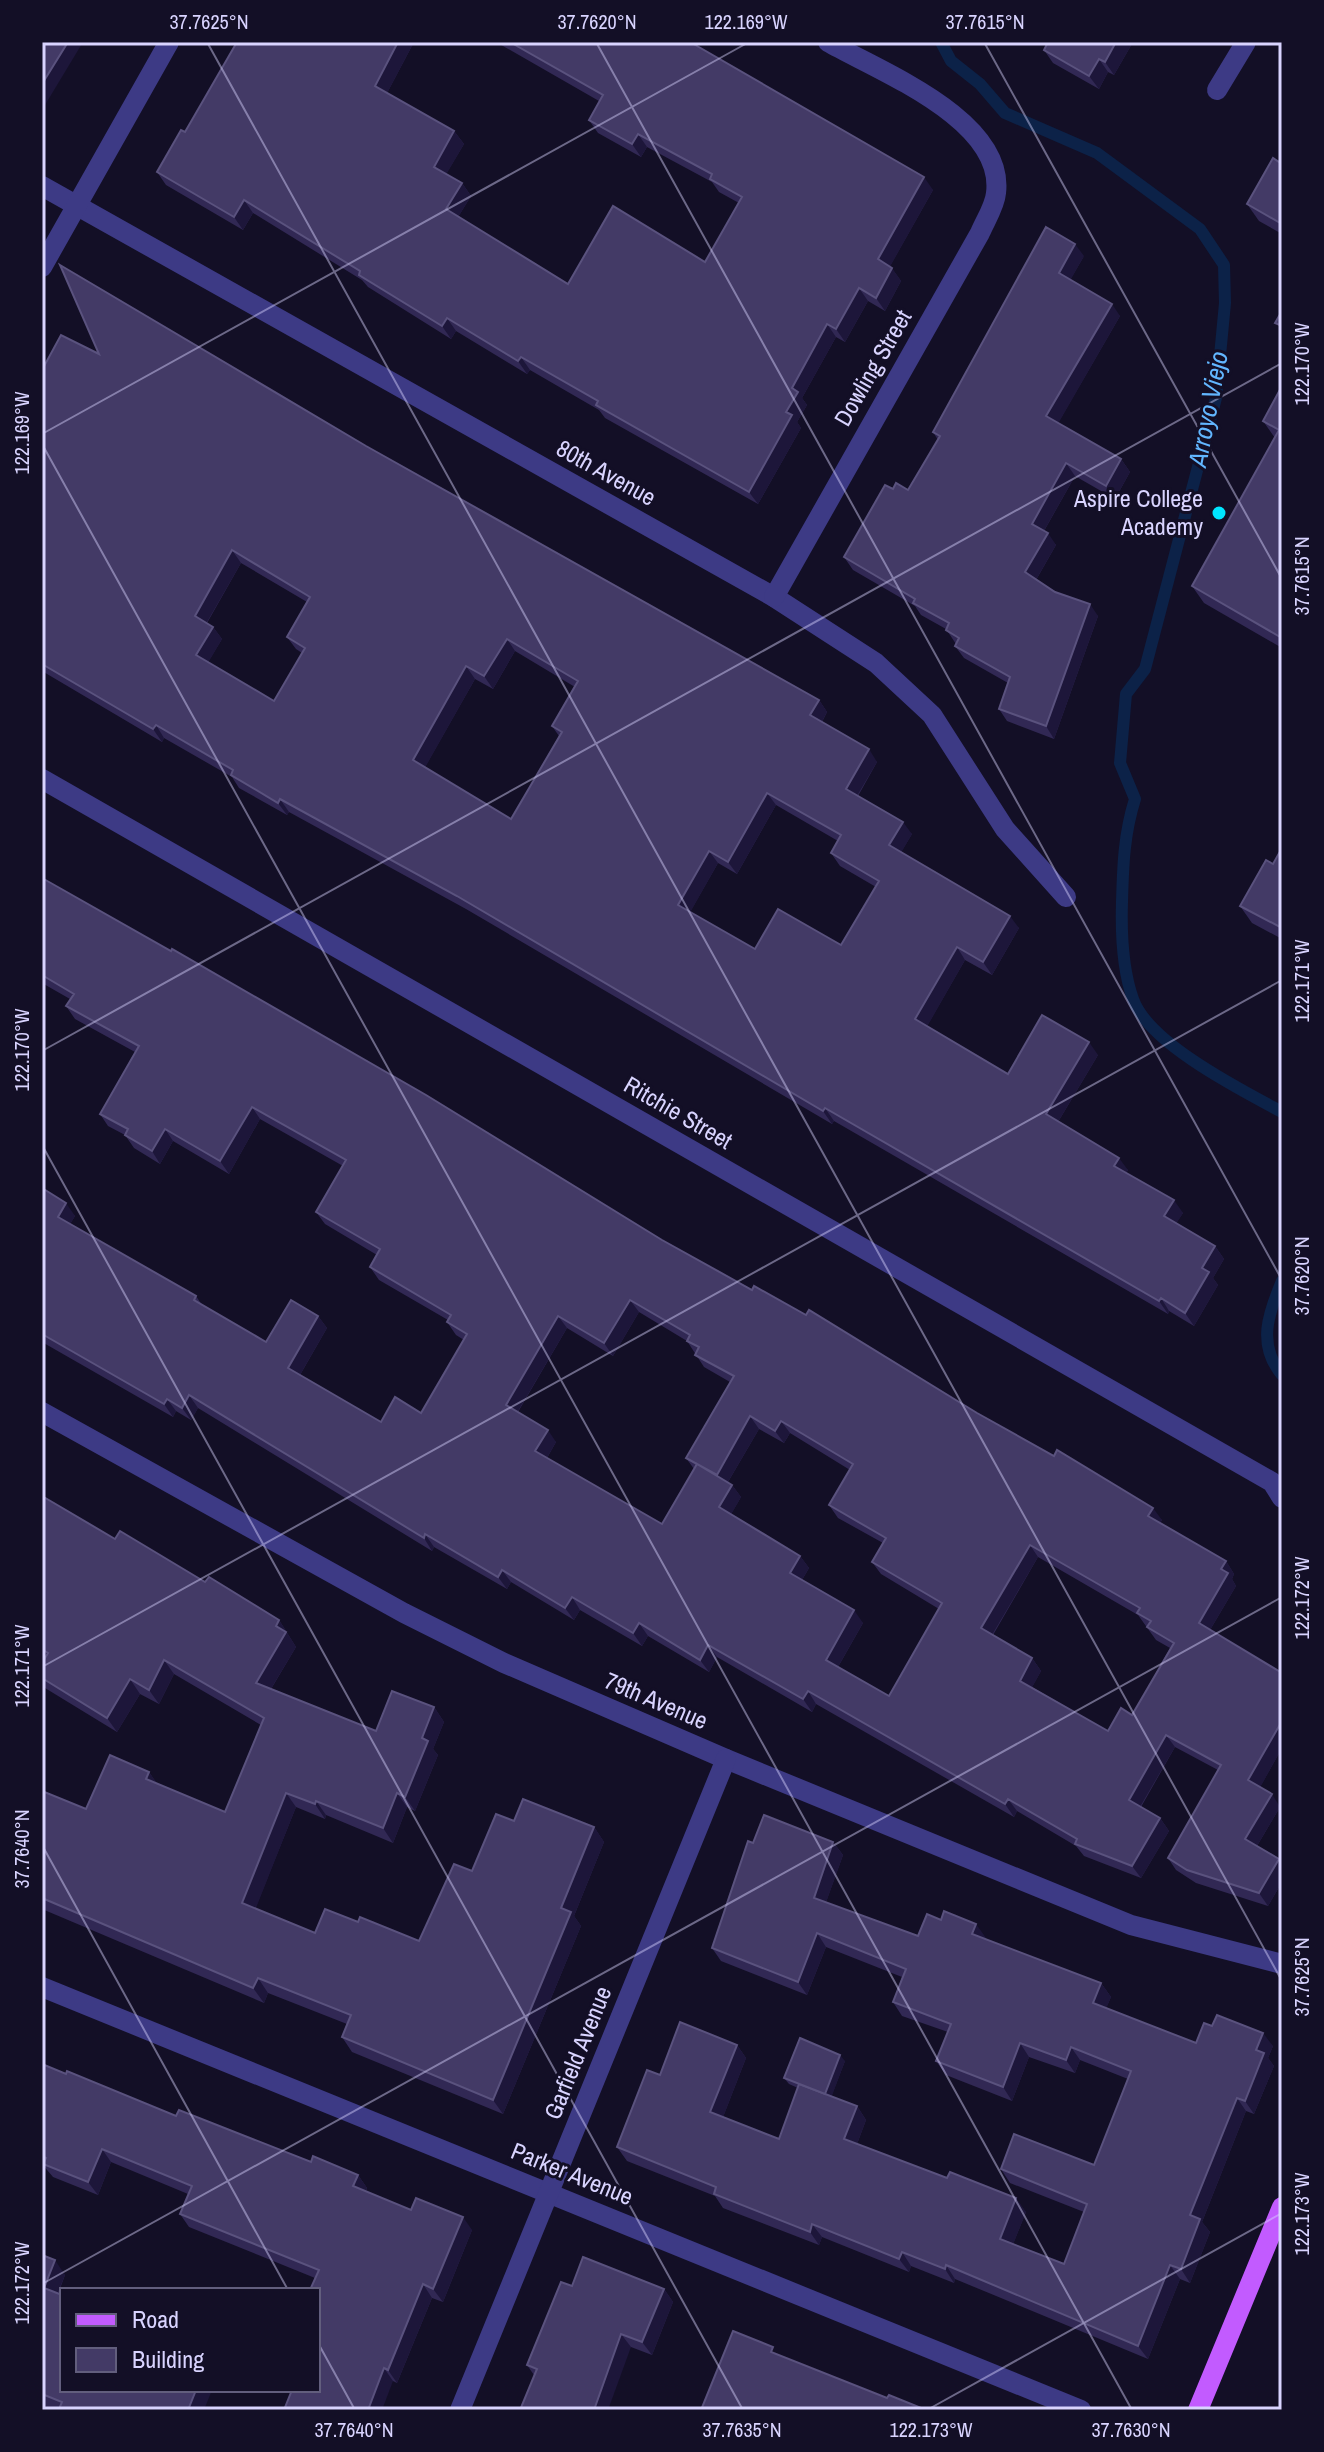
<svg xmlns="http://www.w3.org/2000/svg" width="1324" height="2452" viewBox="0 0 1324 2452" font-family="'Archivo Narrow',sans-serif">
	<style>
		.lines { fill: none; stroke-linecap: round; stroke-linejoin: round }
		.stream { stroke: #0c2248; stroke-width: 12 }
		.minor { stroke: #3d3a85; stroke-width: 20 }
		.major { stroke: #c25bff; stroke-width: 20 }
		.wall { fill: #312854; fill-rule: evenodd }
		.shaded-wall { fill: #1d163a }
		.building { fill: #433a66; stroke: #5a527e; stroke-width: 2; fill-rule: evenodd }
		.ticks { fill: none; stroke: #d9d4ff; stroke-width: 2; stroke-opacity: 0.45 }
		.poi-dot { fill: #00e5ff; stroke: #130f26; stroke-width: 3 }
		.labels { text-anchor: middle; stroke-width: 6; stroke-linejoin: round; paint-order: stroke }
		.street-label { font-size: 24px; fill: #d9d4ff; stroke: #130f26 }
		.poi-label { font-size: 24px; fill: #d9d4ff; stroke: #130f26; text-anchor: end }
		.water-label { font-size: 26px; font-style: italic; fill: #62b6ff; stroke: #130f26 }
		.neatline { fill: none; stroke: #d9d4ff; stroke-width: 3 }
		.ticks-label { font-size: 20px; text-anchor: middle; fill: #d9d4ff }
	</style>
	<rect width="100%" height="100%" fill="#130f26"/>
	<g class="lines">
		<!-- stream -->
		<g class="stream">
			<path d="M941,42L951,61L980,84L1005,113L1097,153L1200,229L1224,265L1225,303L1216,398L1145,669L1126,694L1120,763L1135,799C1124,834 1123,865 1122,902C1121,934 1122,968 1133,999C1148,1043 1241,1090 1282,1112"/>
			<path d="M1282,1281C1268,1314 1257,1345 1282,1375"/>
		</g>
		<!-- minor -->
		<g class="minor">
			<path d="M1217,90L1246,42"/>
			<path d="M42,186L774,597L876,663L932,715L1005,829L1066,897"/>
			<path d="M42,267L169,42"/>
			<path d="M774,597L980,233C985,221 995,206 996,193C1005,120 881,72 828,42"/>
			<path d="M42,779L1272,1482L1282,1498"/>
			<path d="M42,1412L404,1613L504,1663L726,1759L1131,1925L1282,1964"/>
			<path d="M42,1987L1081,2410"/>
			<path d="M460,2410L726,1759"/>
		</g>
		<!-- major -->
		<path class="major" d="M1198,2410L1282,2207"/>
	</g>
	<!-- wall -->
	<g class="wall">
		<path d="M414,42L387,93L454,131L464,144L446,174L462,183L471,196L458,217L568,284L705,262L739,203L719,192L712,182L647,147L641,157L598,133L589,120L599,101L496,42H693L696,47L933,190L890,266L901,281L885,311L868,301L845,342L836,337L802,398L807,405L797,422L801,428L758,504L605,418L599,410L530,370L527,374L456,331L451,339L368,287L362,280L253,213L243,230L166,185L157,172L185,132Z"/>
		<path d="M1048,42H1133L1114,75L1108,72L1099,89L1053,63L1044,50Z"/>
		<path d="M1282,157V234L1259,221L1247,204Z"/>
		<path d="M1084,256L1070,280L1120,316L1058,423L1121,459L1130,472L1115,499L1075,476L1044,531L1056,545L1036,580L1098,616L1054,739L1007,721L999,709L1008,683L964,658L955,646L956,644L946,629L921,615L915,606L853,570L844,557L893,489L908,490L938,440L933,432Z"/>
		<path d="M99,354L366,446L819,700L827,712L822,722L877,762L858,796L912,834L901,852L1019,928L992,975L965,960L927,1026L1008,1074L1098,1055L1058,1122L1128,1170L1126,1173L1183,1213L1176,1223L1215,1246L1224,1259L1213,1278L1218,1285L1194,1326L1169,1311L1168,1314L834,1121L832,1124L466,909L289,812L287,815L239,788L232,777L164,738L162,742L42,671V370ZM241,563L307,602L287,637L296,649L302,653L274,701L208,662L222,639L213,627L207,623ZM515,651L575,687L552,726L559,736L511,819L425,767L475,679L493,689ZM776,805L838,841L831,853L840,866L876,887L841,945L755,949L690,912L718,863L737,874Z"/>
		<path d="M1282,386V648L1204,603L1192,586L1275,438L1263,421Z"/>
		<path d="M1282,848V939L1252,923L1240,906L1273,864Z"/>
		<path d="M42,878L662,1240L977,1413L1162,1520L1160,1523L1226,1561L1234,1574L1232,1579L1236,1586L1210,1630L1282,1673V1748L1260,1787L1280,1807L1257,1846L1282,1862V1882L1268,1906L1196,1883L1176,1870L1168,1858L1218,1770L1175,1747L1141,1807L1160,1818L1169,1831L1141,1878L1084,1856L1076,1846L1017,1811L1014,1817L816,1704L812,1712L717,1657L709,1672L648,1636L642,1646L580,1610L574,1620L511,1582L507,1589L434,1547L432,1551L198,1408L191,1420L176,1411L173,1417L42,1342V1188L75,1216L70,1224L196,1296L202,1305L266,1342L318,1316L327,1328L300,1375L381,1422L421,1413L464,1340L456,1335L447,1322L448,1320L379,1280L370,1267L377,1255L325,1224L316,1212L343,1166L260,1119L229,1174L173,1141L160,1164L134,1148L125,1135L108,1126L100,1114L135,1052L75,1019L66,1006L70,999L42,983ZM639,1312L687,1341L704,1367L730,1382L686,1458L694,1469L662,1524L547,1458L556,1442L518,1412L567,1328L613,1356ZM759,1429L784,1443L790,1433L850,1470L829,1505L838,1518L883,1543L872,1562L881,1574L939,1609L889,1696L838,1667L863,1623L802,1580L809,1568L800,1556L731,1514L741,1497L732,1485L728,1482ZM1038,1557L1138,1615L1156,1640L1170,1648L1132,1715L1108,1731L1032,1687L1041,1671L1032,1658L993,1635Z"/>
		<path d="M42,1496L115,1539L205,1582L279,1620L296,1647L271,1689L376,1731L434,1707L444,1722L433,1749L438,1755L415,1811L407,1807L393,1843L326,1815L325,1819L296,1807L255,1909L315,1933L358,1922L419,1941L472,1871L514,1821L594,1827L604,1842L574,1916L581,1926L503,2114L352,2052L342,2037L347,2024L268,1993L264,2003L42,1909V1791L86,1809L149,1772L157,1784L225,1812L261,1725L174,1674L159,1704L140,1694L117,1732L45,1688L42,1684V1663L44,1659L42,1658Z"/>
		<path d="M833,1842L843,1855L826,1902L918,1936L986,1938L985,1939L1101,1983L1111,1997L1106,2008L1196,2043L1212,2026L1273,2046L1268,2058L1274,2066L1254,2114L1246,2111L1202,2222L1210,2232L1190,2283L1180,2279L1148,2359L955,2279L954,2283L911,2266L909,2272L822,2237L819,2245L723,2208L715,2196L627,2161L617,2147L660,2075L737,2045L746,2058L723,2117L779,2139L798,2088L789,2084L784,2078L845,2061L831,2097L857,2106L866,2120L857,2144L1026,2212L1013,2244L1064,2264L1084,2212L1010,2183L1001,2169L1094,2165L1128,2079L1080,2060L1075,2073L1029,2057L1012,2101L946,2075L936,2061L948,2032L902,2016L893,2002L902,1977L826,1947L807,1995L721,1961L712,1948L753,1843Z"/>
		<path d="M42,2064L176,2116L311,2162L358,2175L367,2188L366,2191L411,2210L472,2230L443,2302L432,2298L397,2383L393,2381L318,2390L315,2278L189,2227L180,2214L188,2194L111,2162L98,2195L53,2177L42,2164Z"/>
		<path d="M42,2255L65,2275L58,2294L204,2410H55L42,2405Z"/>
		<path d="M572,2286L664,2289L673,2302L652,2355L631,2347L534,2375L527,2365Z"/>
	</g>
	<!-- shaded-wall -->
	<g class="shaded-wall">
		<path d="M68,42H83L42,110V84Z"/>
		<path d="M398,42H414L384,99L375,86Z"/>
		<path d="M1116,42H1133L1114,75L1105,62Z"/>
		<path d="M1099,59L1108,72L1099,89L1089,76Z"/>
		<path d="M454,131L464,144L443,180L434,167Z"/>
		<path d="M638,134L647,147L641,157L632,144Z"/>
		<path d="M924,177L933,190L887,272L878,259Z"/>
		<path d="M462,183L471,196L455,222L446,209Z"/>
		<path d="M244,200L253,213L243,230L234,217Z"/>
		<path d="M1075,244L1084,256L1067,286L1059,273Z"/>
		<path d="M892,268L901,281L885,311L876,298Z"/>
		<path d="M859,288L868,301L845,342L836,329Z"/>
		<path d="M1112,304L1120,316L1055,429L1046,416Z"/>
		<path d="M447,318L456,331L451,339L442,326Z"/>
		<path d="M827,324L836,337L802,398L807,405L797,422L801,428L758,504L749,492L786,412L792,388Z"/>
		<path d="M521,357L530,370L527,374L518,361Z"/>
		<path d="M1121,459L1130,472L1115,499L1106,486Z"/>
		<path d="M1066,463L1075,476L1041,536L1032,524Z"/>
		<path d="M1048,533L1056,545L1033,585L1025,572Z"/>
		<path d="M232,550L241,563L203,629L195,616Z"/>
		<path d="M1090,604L1098,616L1054,739L1046,726Z"/>
		<path d="M213,627L222,639L205,668L196,655Z"/>
		<path d="M507,639L515,651L493,689L484,676Z"/>
		<path d="M466,666L475,679L422,773L413,760Z"/>
		<path d="M819,700L827,712L819,727L810,715Z"/>
		<path d="M156,725L164,738L162,742L153,729Z"/>
		<path d="M869,749L877,762L854,801L846,789Z"/>
		<path d="M767,793L776,805L737,874L728,862Z"/>
		<path d="M280,799L289,812L287,815L278,803Z"/>
		<path d="M903,822L912,834L898,858L889,845Z"/>
		<path d="M709,851L718,863L687,918L678,905Z"/>
		<path d="M1010,916L1019,928L992,975L983,962Z"/>
		<path d="M957,947L965,960L924,1032L915,1019Z"/>
		<path d="M1089,1042L1098,1055L1055,1127L1046,1114Z"/>
		<path d="M252,1107L260,1119L229,1174L220,1161Z"/>
		<path d="M825,1108L834,1121L832,1124L823,1111Z"/>
		<path d="M165,1129L173,1141L160,1164L152,1151Z"/>
		<path d="M1119,1158L1128,1170L1123,1178L1114,1166Z"/>
		<path d="M1174,1200L1183,1213L1173,1229L1164,1216Z"/>
		<path d="M66,1203L75,1216L67,1229L58,1217Z"/>
		<path d="M1215,1246L1224,1259L1213,1278L1218,1285L1194,1326L1185,1313L1202,1268Z"/>
		<path d="M1161,1298L1169,1311L1168,1314L1159,1301Z"/>
		<path d="M630,1300L639,1312L613,1356L604,1343Z"/>
		<path d="M318,1316L327,1328L297,1380L288,1368Z"/>
		<path d="M558,1316L567,1328L514,1418L506,1405Z"/>
		<path d="M189,1395L198,1408L191,1420L182,1408Z"/>
		<path d="M167,1399L176,1411L173,1417L164,1404Z"/>
		<path d="M750,1416L759,1429L725,1487L717,1475Z"/>
		<path d="M781,1421L790,1433L784,1443L775,1431Z"/>
		<path d="M548,1430L556,1442L544,1463L535,1451Z"/>
		<path d="M732,1485L741,1497L728,1520L719,1507Z"/>
		<path d="M1153,1508L1162,1520L1157,1528L1148,1516Z"/>
		<path d="M425,1534L434,1547L432,1551L424,1538Z"/>
		<path d="M1030,1545L1038,1557L989,1640L981,1628Z"/>
		<path d="M800,1556L809,1568L799,1585L790,1573Z"/>
		<path d="M1226,1561L1234,1574L1232,1579L1236,1586L1207,1635L1199,1623Z"/>
		<path d="M502,1570L511,1582L507,1589L498,1577Z"/>
		<path d="M572,1597L580,1610L574,1620L565,1608Z"/>
		<path d="M854,1610L863,1623L835,1672L826,1660Z"/>
		<path d="M279,1620L296,1647L266,1697L256,1683L276,1626Z"/>
		<path d="M639,1623L648,1636L642,1646L633,1633Z"/>
		<path d="M708,1645L717,1657L709,1672L700,1660Z"/>
		<path d="M1032,1658L1041,1671L1029,1693L1020,1681Z"/>
		<path d="M164,1660L174,1674L159,1704L149,1690Z"/>
		<path d="M130,1679L140,1694L117,1732L107,1718Z"/>
		<path d="M808,1691L816,1704L812,1712L803,1699Z"/>
		<path d="M434,1707L444,1722L433,1749L438,1755L415,1811L405,1797L422,1738Z"/>
		<path d="M1282,1721V1748L1257,1793L1248,1780Z"/>
		<path d="M1166,1735L1175,1747L1137,1812L1129,1800Z"/>
		<path d="M149,1772L159,1786L146,1779Z"/>
		<path d="M286,1793L296,1807L252,1918L242,1903Z"/>
		<path d="M397,1793L407,1807L393,1843L383,1828Z"/>
		<path d="M1272,1794L1280,1807L1254,1851L1245,1839Z"/>
		<path d="M1008,1799L1017,1811L1014,1817L1005,1804Z"/>
		<path d="M316,1801L326,1815L325,1819L315,1804Z"/>
		<path d="M1160,1818L1169,1831L1141,1878L1132,1866Z"/>
		<path d="M594,1827L604,1842L574,1916L581,1926L503,2114L493,2100L561,1908Z"/>
		<path d="M833,1842L843,1855L823,1911L814,1898Z"/>
		<path d="M1279,1859L1282,1862V1882L1268,1906L1259,1893Z"/>
		<path d="M976,1924L986,1938L982,1948L972,1934Z"/>
		<path d="M817,1933L826,1947L807,1995L798,1982Z"/>
		<path d="M258,1978L268,1993L264,2003L253,1988Z"/>
		<path d="M1101,1983L1111,1997L1103,2016L1093,2003Z"/>
		<path d="M1263,2033L1273,2046L1268,2058L1274,2066L1254,2114L1245,2101L1256,2050Z"/>
		<path d="M1020,2043L1029,2057L1012,2101L1003,2087Z"/>
		<path d="M737,2045L746,2058L720,2125L710,2112Z"/>
		<path d="M1071,2047L1080,2060L1075,2073L1066,2060Z"/>
		<path d="M840,2055L845,2061L830,2101L825,2094Z"/>
		<path d="M1237,2098L1246,2111L1202,2222L1210,2232L1190,2283L1181,2269L1190,2215Z"/>
		<path d="M857,2106L866,2120L854,2152L844,2139Z"/>
		<path d="M102,2149L111,2162L98,2195L88,2182Z"/>
		<path d="M358,2175L367,2188L362,2199L353,2186Z"/>
		<path d="M1016,2198L1026,2212L1010,2252L1000,2239Z"/>
		<path d="M463,2217L472,2230L443,2302L433,2289Z"/>
		<path d="M812,2224L822,2237L819,2245L810,2232Z"/>
		<path d="M902,2252L911,2266L909,2272L899,2259Z"/>
		<path d="M55,2260L65,2275L54,2302L44,2288Z"/>
		<path d="M946,2265L955,2279L954,2283L945,2269Z"/>
		<path d="M1170,2265L1180,2279L1148,2359L1138,2346Z"/>
		<path d="M423,2284L432,2298L397,2383L388,2370Z"/>
		<path d="M664,2289L673,2302L652,2355L642,2342Z"/>
		<path d="M621,2334L631,2347L608,2410H594Z"/>
		<path d="M384,2368L393,2381L382,2410H368Z"/>
		<path d="M196,2390H212L204,2410H188Z"/>
	</g>
	<!-- building -->
	<g class="building">
		<path d="M42,42H68L42,84Z"/>
		<path d="M237,42H398L375,86L454,131L434,167L462,183L446,209L568,284L613,206L705,262L742,197L710,179L712,174L638,134L632,144L589,120L603,95L510,42H690L924,177L878,259L892,268L876,298L859,288L836,329L827,324L792,388L798,392L786,412L792,415L749,492L596,405L598,401L521,357L518,361L447,318L442,326L359,275L360,271L244,200L234,217L157,172L181,130L185,132Z"/>
		<path d="M1048,42H1116L1105,62L1099,59L1089,76L1044,50Z"/>
		<path d="M1282,157V224L1247,204L1273,158L1279,162Z"/>
		<path d="M1046,227L1075,244L1059,273L1112,304L1046,416L1121,459L1106,486L1066,463L1032,524L1048,533L1025,572L1055,592L1090,604L1046,726L999,709L1010,677L955,646L959,638L946,630L949,623L913,603L915,599L844,557L885,485L893,489L896,483L908,490L940,436L933,432Z"/>
		<path d="M60,265L366,446L819,700L810,715L869,749L846,789L903,822L889,845L1010,916L983,962L957,947L915,1019L1008,1074L1042,1015L1089,1042L1046,1114L1119,1158L1114,1166L1174,1200L1164,1216L1215,1246L1202,1268L1209,1272L1185,1313L1161,1298L1159,1301L825,1108L823,1111L457,896L280,799L278,803L231,775L233,770L156,725L153,729L42,664V370L61,335L99,354ZM232,550L310,597L287,637L305,648L274,701L196,655L213,627L195,616ZM507,639L578,681L552,726L562,732L511,819L413,760L466,666L484,676ZM767,793L841,835L831,853L879,881L841,945L778,909L755,949L678,905L709,851L728,862Z"/>
		<path d="M1282,311V326L1275,323Z"/>
		<path d="M1282,386V638L1192,586L1279,430L1263,421Z"/>
		<path d="M1282,848V928L1240,906L1266,860L1273,864Z"/>
		<path d="M42,878L171,951L172,949L426,1095L662,1240L752,1290L754,1286L806,1315L809,1310L977,1413L1054,1456L1057,1450L1153,1508L1148,1516L1226,1561L1221,1569L1228,1573L1199,1623L1282,1673V1721L1248,1780L1272,1794L1245,1839L1279,1859L1259,1893L1187,1870L1168,1858L1221,1765L1166,1735L1129,1800L1160,1818L1132,1866L1075,1844L1077,1839L1008,1799L1005,1804L808,1691L803,1699L708,1645L700,1660L639,1623L633,1633L572,1597L565,1608L502,1570L498,1577L425,1534L424,1538L189,1395L182,1408L167,1399L164,1404L42,1334V1188L66,1203L58,1217L196,1296L194,1300L266,1342L291,1300L318,1316L288,1368L381,1422L395,1397L421,1413L467,1334L447,1322L451,1315L370,1267L380,1249L316,1212L346,1160L252,1107L220,1161L165,1129L152,1151L125,1135L128,1129L100,1114L139,1046L66,1006L74,994L42,975ZM630,1300L690,1335L687,1341L699,1347L695,1355L734,1376L686,1458L717,1475L750,1416L775,1431L781,1421L853,1464L829,1505L886,1538L872,1562L942,1603L889,1696L826,1660L854,1610L790,1573L800,1556L719,1507L732,1485L697,1464L662,1524L535,1451L548,1430L506,1405L558,1316L604,1343ZM1030,1545L1140,1608L1137,1613L1151,1621L1147,1627L1174,1643L1132,1715L1121,1708L1108,1731L1020,1681L1032,1658L981,1628Z"/>
		<path d="M42,1496L115,1539L120,1531L205,1582L209,1577L279,1620L276,1626L286,1632L256,1683L376,1731L392,1691L434,1707L422,1738L428,1741L405,1797L397,1793L383,1828L316,1801L315,1804L286,1793L242,1903L315,1933L325,1909L358,1922L360,1917L419,1941L454,1864L472,1871L496,1814L514,1821L523,1799L594,1827L561,1908L571,1912L493,2100L342,2037L351,2015L258,1978L253,1988L42,1898V1791L86,1809L110,1755L149,1772L146,1779L225,1812L264,1718L164,1660L149,1690L130,1679L107,1718L42,1678V1663L48,1653L42,1649Z"/>
		<path d="M764,1815L833,1842L814,1898L918,1936L927,1914L941,1920L944,1911L976,1924L972,1934L1101,1983L1093,2003L1196,2043L1204,2023L1212,2026L1217,2015L1263,2033L1256,2050L1264,2053L1245,2101L1237,2098L1190,2215L1200,2219L1181,2269L1170,2265L1138,2346L946,2265L945,2269L902,2252L899,2259L812,2224L810,2232L714,2194L716,2187L617,2147L647,2070L660,2075L680,2022L737,2045L710,2112L779,2139L799,2084L857,2106L844,2139L947,2178L950,2172L1016,2198L1000,2239L1064,2264L1087,2204L1001,2169L1014,2134L1094,2165L1131,2071L1071,2047L1066,2060L1020,2043L1003,2087L936,2061L951,2024L893,2002L906,1969L817,1933L798,1982L712,1948L748,1841L753,1843Z"/>
		<path d="M800,2038L840,2055L825,2094L784,2078Z"/>
		<path d="M42,2064L66,2074L67,2071L176,2116L179,2110L311,2162L313,2156L358,2175L353,2186L411,2210L416,2198L463,2217L433,2289L423,2284L388,2370L384,2368L368,2410H284L292,2390H318V2290H310L319,2270L180,2214L192,2186L102,2149L88,2182L43,2164L46,2158L42,2156Z"/>
		<path d="M42,2255L55,2260L44,2288L62,2295V2390H196L188,2410H60L59,2409L62,2402L42,2394Z"/>
		<path d="M583,2257L664,2289L642,2342L621,2334L594,2410H520L537,2369L527,2365L561,2282L572,2286Z"/>
		<path d="M733,2331L773,2347L771,2352L887,2398L889,2395L926,2410H701Z"/>
	</g>
	<!-- ticks -->
	<path class="ticks" d="M207,42L1282,1981M596,42L1282,1280M984,42L1282,579M42,434L749,42M42,444L1132,2410M42,1051L1282,363M42,1145L743,2410M42,1667L1282,980M42,1845L288,2290M42,2284L1282,1597M318,2343L355,2410M927,2410L1282,2213"/>
	<!-- markers -->
	<circle class="poi-dot" cx="1219" cy="513" r="8"/>
	<g class="labels">
		<!-- street labels -->
		<g class="street-label">
			<text transform="translate(873 368) rotate(-60)" y="8">Dowling Street</text>
			<text transform="translate(606 473) rotate(29)" y="8">80th Avenue</text>
			<text transform="translate(678 1113) rotate(30)" y="8">Ritchie Street</text>
			<text transform="translate(656 1701) rotate(23)" y="8">79th Avenue</text>
			<text transform="translate(578 2053) rotate(-68)" y="8">Garfield Avenue</text>
			<text transform="translate(572 2174) rotate(22)" y="8">Parker Avenue</text>
		</g>
		<!-- poi labels -->
		<g class="poi-label">
			<text x="1203" y="507">Aspire College<tspan x="1203" dy="28">Academy</tspan></text>
		</g>
		<!-- water labels -->
		<g class="water-label">
			<text transform="translate(1208 409) rotate(-79)" y="9">Arroyo Viejo</text>
		</g>
	</g>
	<!-- border -->
	<rect width="1324" height="2452" fill="none" stroke="#130f26" stroke-width="88"/>
	<!-- legend -->
	<rect x="60" y="2288" width="260" height="104" fill="#130f26" stroke="#625e7d" stroke-width="2"/>
	<rect x="76" y="2314" width="40" height="12" fill="#c25bff" stroke="#625e7d" stroke-width="2"/>
	<text x="132" y="2328" font-size="24" fill="#d9d4ff">Road</text>
	<rect x="76" y="2348" width="40" height="24" fill="#433a66" stroke="#625e7d" stroke-width="2"/>
	<text x="132" y="2368" font-size="24" fill="#d9d4ff">Building</text>
	<rect x="44" y="44" width="1236" height="2364" class="neatline"/>
	<g class="ticks-label">
		<text x="209" y="29">37.7625°N</text>
		<text x="597" y="29">37.7620°N</text>
		<text x="746" y="29">122.169°W</text>
		<text x="985" y="29">37.7615°N</text>
		<text transform="translate(1302 364) rotate(-90)" y="7">122.170°W</text>
		<text transform="translate(22 433) rotate(-90)" y="7">122.169°W</text>
		<text transform="translate(1302 576) rotate(-90)" y="7">37.7615°N</text>
		<text transform="translate(1302 981) rotate(-90)" y="7">122.171°W</text>
		<text transform="translate(22 1050) rotate(-90)" y="7">122.170°W</text>
		<text transform="translate(1302 1276) rotate(-90)" y="7">37.7620°N</text>
		<text transform="translate(1302 1598) rotate(-90)" y="7">122.172°W</text>
		<text transform="translate(22 1666) rotate(-90)" y="7">122.171°W</text>
		<text transform="translate(22 1849) rotate(-90)" y="7">37.7640°N</text>
		<text transform="translate(1302 1977) rotate(-90)" y="7">37.7625°N</text>
		<text transform="translate(1302 2214) rotate(-90)" y="7">122.173°W</text>
		<text transform="translate(22 2283) rotate(-90)" y="7">122.172°W</text>
		<text x="354" y="2437">37.7640°N</text>
		<text x="742" y="2437">37.7635°N</text>
		<text x="931" y="2437">122.173°W</text>
		<text x="1131" y="2437">37.7630°N</text>
	</g>
</svg>
